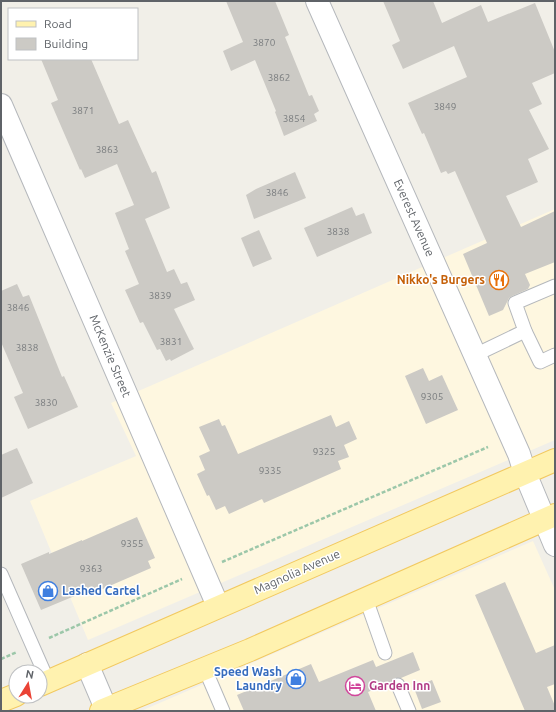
<svg xmlns="http://www.w3.org/2000/svg" width="556" height="712" viewBox="0 0 556 712" font-family="Ubuntu,sans-serif">
	<style>
		.commercial { fill: #fef7e0 }
		.building { fill: #cccac5 }
		.lines { fill: none; stroke-linecap: round; stroke-linejoin: round }
		.lane-casing { stroke: #b5b8bc; stroke-width: 15 }
		.street-casing { stroke: #b5b8bc; stroke-width: 24 }
		.primary-casing { stroke: #f2c960; stroke-width: 24 }
		.path { stroke: #9cc7a9; stroke-width: 2.5; stroke-dasharray: 4 2; stroke-linecap: butt }
		.lane { stroke: #fff; stroke-width: 13 }
		.street { stroke: #fff; stroke-width: 22 }
		.primary { stroke: #fff2af; stroke-width: 22 }
		.labels { text-anchor: middle; stroke-width: 3; stroke-linejoin: round; paint-order: stroke }
		.number-label { font-size: 10px; fill: #7a7d7f }
		.street-label { font-size: 12px; fill: #5f6368; stroke: #fff }
		.food-label { font-size: 12px; font-weight: bold; fill: #c56008; stroke: #fff; text-anchor: end }
		.shop-label { font-size: 12px; font-weight: bold; fill: #366cbe; stroke: #fff; text-anchor: start }
		.hotel-label { font-size: 12px; font-weight: bold; fill: #b23c85; stroke: #fff; text-anchor: start }
	</style>
	<rect width="100%" height="100%" fill="#f1efe8"/>
	<!-- commercial -->
	<g class="commercial">
		<path d="M555,209V440L88,640L30,501L136,456L111,403Z"/>
		<path d="M533,541L555,590V711H141Z"/>
	</g>
	<!-- building -->
	<g class="building">
		<path d="M226,1H275L289,35L285,37L309,96L312,95L319,111L314,114L317,121L284,136L275,112L276,111L255,60L231,71L223,51L243,42Z"/>
		<path d="M383,1H433L442,23L481,5L488,22L535,3L555,52V73L532,83L542,104L529,110L549,149L528,159L538,182L506,196L521,227L555,211V262L525,274L530,285L528,289L512,296L509,298L503,310L489,316L463,254L487,243L455,171L448,174L446,171L441,173L424,133L422,134L408,103L467,77L454,46L403,69L392,45L400,41Z"/>
		<path d="M41,59H91L119,124L128,120L152,173L156,171L170,208L145,219L167,272L174,269L181,284L187,282L195,300L174,309L194,349L171,361L170,359L166,361L160,349L157,350L143,322L140,323L125,290L139,284L125,251L129,249L115,213L134,205L117,164L85,178L81,169L80,170L51,103L58,100Z"/>
		<path d="M295,172L306,198L254,219L246,195L256,189Z"/>
		<path d="M352,207L356,216L364,213L372,233L317,257L304,228Z"/>
		<path d="M259,230L272,259L253,267L241,238Z"/>
		<path d="M17,284L23,297L29,295L62,377L64,376L78,407L28,429L14,397L23,393L1,342V291Z"/>
		<path d="M423,368L429,381L442,375L458,410L426,424L405,376Z"/>
		<path d="M331,415L336,427L349,421L357,439L344,445L349,457L338,461L341,469L264,503L262,499L229,514L225,506L216,510L209,495L207,496L197,474L205,470L199,456L210,451L199,427L219,419L222,426L225,425L238,454Z"/>
		<path d="M17,448L33,483L1,498V455Z"/>
		<path d="M137,517L155,558L148,561L151,568L91,594L89,590L41,610L21,564L49,552V554L82,540V541Z"/>
		<path d="M505,582L536,653L555,645V684L547,687L555,706V711H525L475,595Z"/>
		<path d="M413,652L420,670L401,678H395L391,682L368,692L376,711H244L237,695L311,664L319,682L373,660L376,667Z"/>
		<path d="M432,680L441,702L422,709L414,688Z"/>
	</g>
	<g class="lines">
		<defs>
			<g id="lane">
				<path d="M525,331L540,362L555,355"/>
				<path d="M475,355L525,331L515,303L555,286"/>
				<path d="M1,574L48,681"/>
				<path d="M366,599L385,653"/>
				<path d="M205,669L223,711"/>
				<path d="M398,685L409,711"/>
			</g>
			<g id="street">
				<path d="M317,1L519,454L525,473L555,545"/>
				<path d="M1,105L218,606"/>
				<path d="M87,664L107,711"/>
			</g>
			<g id="primary">
				<path d="M40,685L555,460"/>
				<path d="M1,701L16,695"/>
				<path d="M101,711L250,650L555,515"/>
			</g>
		</defs>
		<!-- lane casing -->
		<use href="#lane" class="lane-casing"/>
		<!-- street casing -->
		<use href="#street" class="street-casing"/>
		<!-- primary casing -->
		<use href="#primary" class="primary-casing"/>
		<!-- path -->
		<g class="path">
			<path d="M222,562L488,447"/>
			<path d="M49,638L182,579"/>
			<path d="M1,659L17,652"/>
		</g>
		<!-- lane -->
		<use href="#lane" class="lane"/>
		<!-- street -->
		<use href="#street" class="street"/>
		<!-- primary -->
		<use href="#primary" class="primary"/>
	</g>
	<!-- icons -->
	<defs>
		<symbol id="restaurant-ring" viewBox="-11 -11 22 22"><circle r="9.5" fill="#fff" stroke="#e8710a" stroke-width="1.5"/><path d="M-5-6h1v4h1v-4h1v4h1v-4h1v5L-1.5 .5V6h-2V.5L-5-1ZM5-6V6H3V1.5H1.5Q1.5-4 5-6Z" fill="#e8710a"/></symbol>
		<symbol id="shop-ring" viewBox="-11 -11 22 22"><circle r="9.5" fill="#fff" stroke="#3f7fe0" stroke-width="1.5"/><path d="M-5-2.5h2.3a2.7 3.5 0 0 1 5.4 0H5L5.5 6h-11ZM-1.5-2.5h3a1.5 2.3 0 0 0-3 0Z" fill="#3f7fe0"/></symbol>
		<symbol id="hotel-ring" viewBox="-11 -11 22 22"><circle r="9.5" fill="#fff" stroke="#d1479c" stroke-width="1.5"/><path d="M-6-4.5h1.5V1H6V5H4.5V3h-9V5H-6ZM-4 0a1.8 1.8 0 1 1 3.6 0ZM.5 0V-2.5h3Q6-2.5 6 0Z" fill="#d1479c"/></symbol>
	</defs>
	<g fill-rule="evenodd">
		<use href="#restaurant-ring" x="488" y="269" width="22" height="22"/>
		<use href="#shop-ring" x="37" y="580" width="22" height="22"/>
		<use href="#shop-ring" x="285" y="668" width="22" height="22"/>
		<use href="#hotel-ring" x="344" y="675" width="22" height="22"/>
	</g>
	<g class="labels">
		<!-- number labels -->
		<g class="number-label">
			<text x="264" y="46">3870</text>
			<text x="279" y="81">3862</text>
			<text x="445" y="110">3849</text>
			<text x="83" y="114">3871</text>
			<text x="294" y="122">3854</text>
			<text x="107" y="153">3863</text>
			<text x="277" y="196">3846</text>
			<text x="338" y="235">3838</text>
			<text x="160" y="299">3839</text>
			<text x="18" y="311">3846</text>
			<text x="171" y="345">3831</text>
			<text x="27" y="351">3838</text>
			<text x="432" y="400">9305</text>
			<text x="46" y="406">3830</text>
			<text x="324" y="455">9325</text>
			<text x="270" y="474">9335</text>
			<text x="132" y="547">9355</text>
			<text x="91" y="572">9363</text>
		</g>
		<!-- street labels -->
		<g class="street-label">
			<text transform="translate(414 218) rotate(66)" y="4">Everest Avenue</text>
			<text transform="translate(110 356) rotate(67)" y="4">McKenzie Street</text>
			<text transform="translate(297 572) rotate(-24)" y="4">Magnolia Avenue</text>
		</g>
		<!-- food labels -->
		<g class="food-label">
			<text x="485" y="284">Nikko's Burgers</text>
		</g>
		<!-- shop labels -->
		<g class="shop-label">
			<text x="62" y="595">Lashed Cartel</text>
			<text x="282" y="676" text-anchor="end">Speed Wash<tspan x="282" dy="14">Laundry</tspan></text>
		</g>
		<!-- hotel labels -->
		<g class="hotel-label">
			<text x="369" y="690">Garden Inn</text>
		</g>
	</g>
	<!-- border -->
	<rect width="556" height="712" fill="none" stroke="#5f6368" stroke-width="4"/>
	<!-- legend -->
	<rect x="8" y="8" width="130" height="52" fill="#ffffff" stroke="#bfc1c3"/>
	<rect x="16" y="21" width="20" height="6" fill="#fff2af" stroke="#bfc1c3"/>
	<text x="44" y="28" font-size="12" fill="#5f6368">Road</text>
	<rect x="16" y="38" width="20" height="12" fill="#cccac5" stroke="#bfc1c3"/>
	<text x="44" y="48" font-size="12" fill="#5f6368">Building</text>
	<!-- north arrow -->
	<g transform="translate(28 684) rotate(11)"><circle r="19" fill="#ffffff" stroke="#bfc1c3"/>
	<path d="M0-3L7 15L0 10L-7 15Z" fill="#ea4335"/>
	<text y="-6" font-size="11" font-weight="bold" text-anchor="middle" fill="#5f6368">N</text>
	</g>
</svg>
